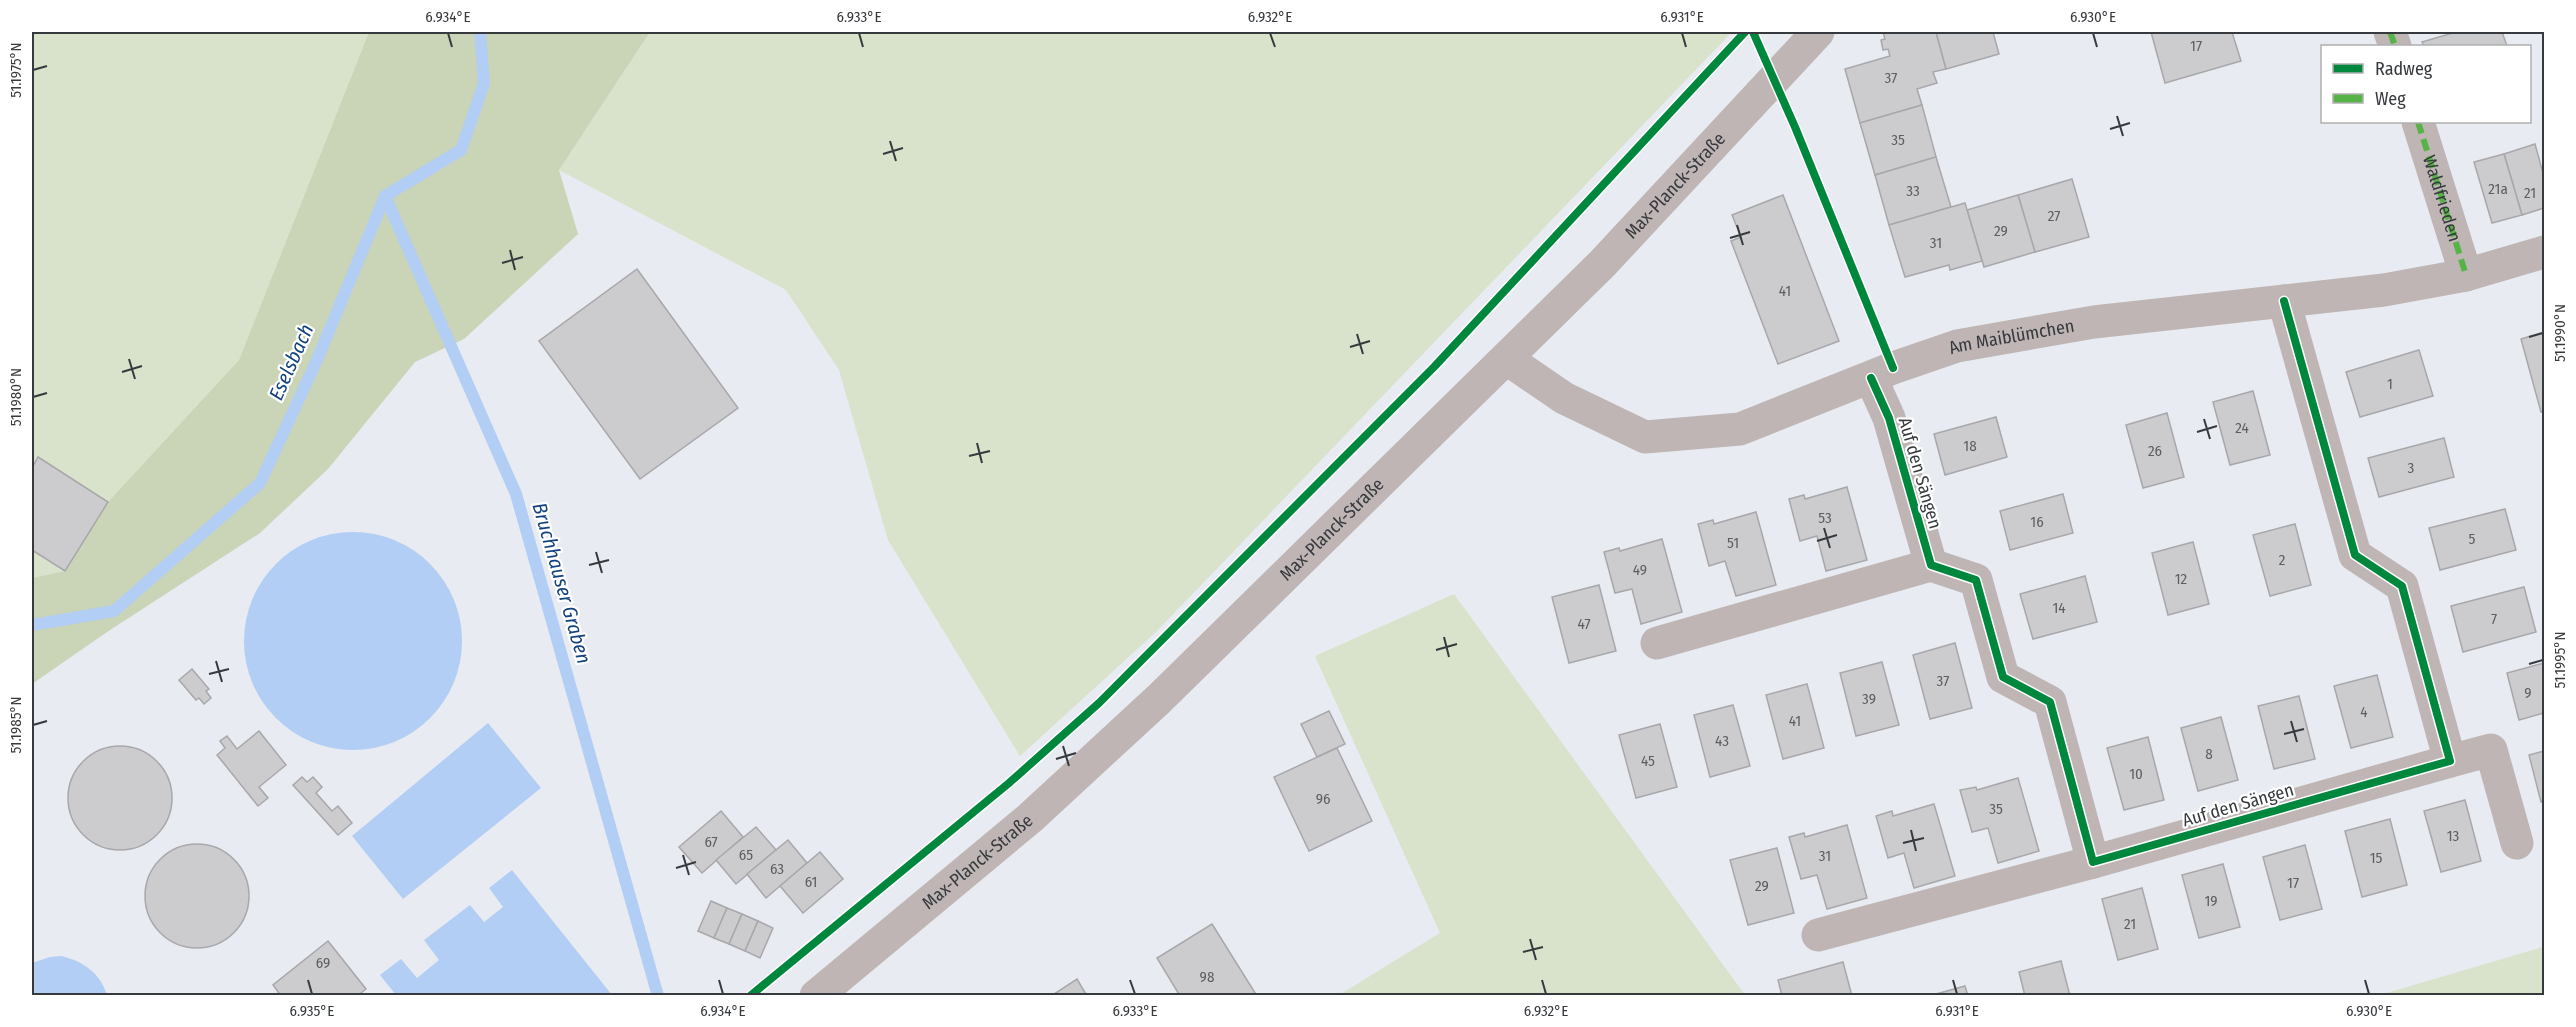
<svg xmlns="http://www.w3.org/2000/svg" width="2576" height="1027" viewBox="0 0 2576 1027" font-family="'Fira Sans Condensed',sans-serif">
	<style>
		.green { fill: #d9e2ca }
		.forest { fill: #cad4b6 }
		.water { fill: #b3cef4 }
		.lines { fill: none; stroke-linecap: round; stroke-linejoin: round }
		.stream { stroke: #b3cef4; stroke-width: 12 }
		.building { fill: #cccccf; stroke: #a8a8ac; stroke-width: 1.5 }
		.minor { stroke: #beb5b4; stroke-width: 33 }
		.quiet { stroke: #56b346; stroke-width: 6; stroke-dasharray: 12 6; stroke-linecap: butt }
		.cycleway-casing { stroke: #fff; stroke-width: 11 }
		.cycleway { stroke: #00873e; stroke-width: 8 }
		.ticks { fill: none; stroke: #36393d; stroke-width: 2 }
		.labels { text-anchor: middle; stroke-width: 4.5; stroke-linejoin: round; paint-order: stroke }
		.number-label { font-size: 15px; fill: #5c5e62 }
		.street-label { font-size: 18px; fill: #36393d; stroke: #fff }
		.water-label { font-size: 20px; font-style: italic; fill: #12427e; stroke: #fff }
		.neatline { fill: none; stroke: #36393d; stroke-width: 2 }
		.ticks-label { font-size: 15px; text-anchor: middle; fill: #36393d }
	</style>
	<rect width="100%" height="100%" fill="#e8ebf1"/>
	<!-- green -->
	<g class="green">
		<path d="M32,32H369L239,360L108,502L38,458L32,468Z"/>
		<path d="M650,32H1732L1156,632L1020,756L888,540L839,370L786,290L559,170Z"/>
		<path d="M32,550L65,571L32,578Z"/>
		<path d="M1454,594L1745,995H1339L1440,933L1315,656Z"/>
		<path d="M2543,947L2544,995H2380Z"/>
	</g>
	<!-- forest -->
	<path class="forest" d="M369,32H650L559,170L578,234L464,339L415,362L328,469L260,533L107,632L32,684V578L65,571L108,502L239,360Z"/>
	<!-- water -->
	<g class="water">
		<circle cx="353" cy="641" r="109"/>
		<path d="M488,723L541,788L403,899L352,836Z"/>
		<path d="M512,870L612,995H396L380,975L401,959L417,978L439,960L424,940L470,905L484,922L503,907L489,888Z"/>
		<path d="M61,956C83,961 100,973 107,995H32V963L50,957Z"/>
	</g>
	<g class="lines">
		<!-- stream -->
		<g class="stream">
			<path d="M385,196L516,494L658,996"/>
			<path d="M32,625L114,611L260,483L317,360L385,196L461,150L484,83L480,32"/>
		</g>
	</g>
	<!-- building -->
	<g class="building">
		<path d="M1883,32H1936L1946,69L1933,72L1937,83L1917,89L1922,105L1860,123L1845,69L1890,56L1888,49L1883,50L1881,40L1885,39Z"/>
		<path d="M1936,32H1993L1999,54L1946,69Z"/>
		<path d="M2151,32H2232L2241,61L2165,83Z"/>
		<path d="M2456,32H2502L2507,46H2424L2422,42Z"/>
		<path d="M1922,105L1936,157L1875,175L1860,123Z"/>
		<path d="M2535,144L2544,177V208L2522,215L2504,154Z"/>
		<path d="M2504,154L2522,215L2492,223L2474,162Z"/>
		<path d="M1936,157L1951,207L1889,225L1875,175Z"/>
		<path d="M2072,179L2089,237L2035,252L2018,195Z"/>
		<path d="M1783,195L1839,341L1778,364L1731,241L1741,237L1732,215Z"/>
		<path d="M2018,195L2035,252L1984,267L1967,210Z"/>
		<path d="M1965,203L1982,261L1950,270L1949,265L1905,277L1889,225Z"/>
		<path d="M637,269L738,408L640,479L539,341Z"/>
		<path d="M2544,332V411L2541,412L2521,339Z"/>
		<path d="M2419,350L2433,396L2360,417L2346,372Z"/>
		<path d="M2253,391L2270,455L2230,465L2213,402Z"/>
		<path d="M2167,413L2184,477L2143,488L2126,425Z"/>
		<path d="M1996,417L2007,457L1945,475L1934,434Z"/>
		<path d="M2444,438L2454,477L2379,497L2368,458Z"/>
		<path d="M38,457L108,502L65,571L32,550V468Z"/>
		<path d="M1847,487L1867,560L1826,571L1817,536L1800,541L1789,499L1804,495L1805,499Z"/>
		<path d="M2063,494L2073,533L2010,550L2000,511Z"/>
		<path d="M2505,509L2516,550L2440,570L2429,528Z"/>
		<path d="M1756,512L1776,585L1736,596L1725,561L1709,566L1698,524L1713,520L1714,524Z"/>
		<path d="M2295,524L2311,585L2270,596L2253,535Z"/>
		<path d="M1662,539L1682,612L1641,624L1632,589L1615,593L1604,552L1619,548L1620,551Z"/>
		<path d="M2193,542L2209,604L2168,615L2152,553Z"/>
		<path d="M2085,576L2097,622L2033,639L2020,594Z"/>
		<path d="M1599,585L1616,651L1569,663L1552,597Z"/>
		<path d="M2524,587L2536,632L2463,652L2451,606Z"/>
		<path d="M1955,643L1972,708L1930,719L1913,655Z"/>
		<path d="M1882,662L1899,725L1856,736L1840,673Z"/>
		<path d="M2544,663V713L2519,720L2507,673Z"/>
		<path d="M192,669L209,689L206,691L211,698L204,704L199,698L196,700L179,680Z"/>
		<path d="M2377,675L2393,737L2351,748L2334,686Z"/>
		<path d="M1807,684L1824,748L1783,759L1766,695Z"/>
		<path d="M2299,696L2315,759L2274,769L2258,706Z"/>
		<path d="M1733,705L1750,766L1710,777L1694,715Z"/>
		<path d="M1329,711L1345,744L1317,757L1301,724Z"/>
		<path d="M2221,717L2238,780L2198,791L2181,728Z"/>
		<path d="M1660,724L1677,787L1636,798L1619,735Z"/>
		<path d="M259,731L286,765L259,787L268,798L258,806L217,755L225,748L220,741L227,736L237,749Z"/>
		<path d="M2148,737L2164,800L2124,810L2107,748Z"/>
		<circle cx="120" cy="798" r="52"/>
		<path d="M1337,748L1372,821L1309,851L1274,777Z"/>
		<path d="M2544,751V801L2541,802L2529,755Z"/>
		<path d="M302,777L307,782L313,777L322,787L316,793L332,811L338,806L352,823L338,835L293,785Z"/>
		<path d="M2018,778L2039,851L1998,863L1988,828L1972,832L1960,790L1976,787L1977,790Z"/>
		<path d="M2465,800L2481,861L2441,872L2424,811Z"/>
		<path d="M1934,804L1955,876L1914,888L1904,853L1888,858L1876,816L1892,811L1893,816Z"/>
		<path d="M721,811L743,837L702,873L679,847Z"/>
		<path d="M2390,819L2407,885L2362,897L2345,831Z"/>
		<path d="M1847,825L1867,898L1827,909L1817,875L1801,879L1789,837L1804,833L1805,837Z"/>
		<path d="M756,827L776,850L736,884L716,860Z"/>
		<path d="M788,840L807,863L766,898L747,874Z"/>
		<circle cx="197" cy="896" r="52"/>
		<path d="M2305,845L2322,909L2280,920L2263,857Z"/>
		<path d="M1777,848L1794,913L1748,925L1730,860Z"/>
		<path d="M820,852L843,879L803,913L780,886Z"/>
		<path d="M2223,864L2240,927L2199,938L2182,875Z"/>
		<path d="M2142,888L2158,949L2118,960L2102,899Z"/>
		<path d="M711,901L727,908L714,938L698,931Z"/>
		<path d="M727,908L742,914L729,944L714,938Z"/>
		<path d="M742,914L758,921L745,951L729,944Z"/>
		<path d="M758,921L773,928L760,958L745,951Z"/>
		<path d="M1212,924L1257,996H1180L1157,958Z"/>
		<path d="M328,941L366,989L361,993L364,996H281L273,985Z"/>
		<path d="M2061,961L2070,996H2025L2019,972Z"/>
		<path d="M1843,962L1852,996H1782L1778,980Z"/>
		<path d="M1077,979L1087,996H1051Z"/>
		<path d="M1965,986L1968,996H1929Z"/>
	</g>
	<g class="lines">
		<!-- minor -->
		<g class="minor">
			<path d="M2390,32L2395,46"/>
			<path id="s1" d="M2418,122L2466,275"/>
			<path id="s2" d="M1507,359L1564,398L1645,437L1740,429L1893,368L1957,346L2094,322L2384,290L2466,275L2544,252"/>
			<path d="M1871,378L1889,418L1931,565L1976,580L2003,677L2050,702L2093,862L2450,761L2402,586L2355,555L2284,301"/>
			<path d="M1657,643L1931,565"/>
			<path d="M2450,761L2491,750L2517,843"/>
			<path d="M1818,935L2093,862"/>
			<path id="s3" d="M816,996L1030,818L1159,699L1602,264L1818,32"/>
		</g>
		<!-- quiet -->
		<g class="quiet">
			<path d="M2390,32L2395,46"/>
			<path d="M2418,122L2466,275"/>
		</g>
		<defs>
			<g id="cycleway">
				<path d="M1753,32L1795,127L1893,368"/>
				<path d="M1871,378L1889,418L1931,565L1976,580L2003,677L2050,702L2093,862L2450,761L2402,586L2355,555L2284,301"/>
				<path d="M750,996L1009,783L1099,703L1434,367L1745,32"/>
			</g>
		</defs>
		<!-- cycleway casing -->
		<use href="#cycleway" class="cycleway-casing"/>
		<!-- cycleway -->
		<use href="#cycleway" class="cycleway"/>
	</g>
	<!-- ticks -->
	<path class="ticks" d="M448,33L452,47M859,33L863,47M1270,33L1275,47M1682,33L1686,47M2093,33L2097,47M33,70L47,66M2117,116L2123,136M2110,129L2130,123M890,141L896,161M883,154L903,148M1737,225L1743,245M1730,238L1750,232M510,250L515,270M502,263L523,257M1357,334L1363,354M2529,337L2543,333M1350,347L1370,341M129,359L135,379M122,372L142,366M33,397L47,393M2204,419L2210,439M2197,432L2217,426M977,443L982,463M969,456L990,451M1824,528L1830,548M1817,541L1837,535M596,552L602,573M589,565L609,560M1444,637L1449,657M1436,650L1457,644M216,661L222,682M2529,664L2543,660M209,674L229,669M2291,721L2297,742M33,725L47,721M2284,734L2304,729M1063,746L1069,766M1056,759L1076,753M1911,830L1916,851M1903,843L1924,838M683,855L689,875M676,868L696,862M1530,939L1536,960M1523,952L1543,947M308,980L312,994M719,980L723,994M1130,980L1135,994M1542,980L1546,994M1953,980L1957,994M2365,980L2369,994"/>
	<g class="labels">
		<!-- number labels -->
		<g class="number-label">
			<text x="2196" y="51">17</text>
			<text x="1891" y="83">37</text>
			<text x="1898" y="145">35</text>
			<text x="2498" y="194">21a</text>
			<text x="1913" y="196">33</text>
			<text x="2530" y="198">21</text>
			<text x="2054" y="221">27</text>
			<text x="2001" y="236">29</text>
			<text x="1936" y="248">31</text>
			<text x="1785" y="296">41</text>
			<text x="2390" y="389">1</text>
			<text x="2242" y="433">24</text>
			<text x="1970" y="451">18</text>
			<text x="2155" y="456">26</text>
			<text x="2411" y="473">3</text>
			<text x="1825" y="523">53</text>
			<text x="2037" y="527">16</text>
			<text x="2472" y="544">5</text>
			<text x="1733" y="548">51</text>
			<text x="2282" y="565">2</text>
			<text x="1640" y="575">49</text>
			<text x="2181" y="584">12</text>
			<text x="2059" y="613">14</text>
			<text x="2494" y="624">7</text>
			<text x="1584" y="629">47</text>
			<text x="1943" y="686">37</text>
			<text x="2528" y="698">9</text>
			<text x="1869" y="704">39</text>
			<text x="2364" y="717">4</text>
			<text x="1795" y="726">41</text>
			<text x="1722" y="746">43</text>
			<text x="2209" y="759">8</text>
			<text x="1648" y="766">45</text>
			<text x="2136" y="779">10</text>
			<text x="1323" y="804">96</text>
			<text x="1996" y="814">35</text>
			<text x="2453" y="841">13</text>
			<text x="711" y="847">67</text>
			<text x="746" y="860">65</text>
			<text x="1825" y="861">31</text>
			<text x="2376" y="863">15</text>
			<text x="777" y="874">63</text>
			<text x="811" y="887">61</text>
			<text x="2293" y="888">17</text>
			<text x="1762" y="891">29</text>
			<text x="2211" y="906">19</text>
			<text x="2130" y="929">21</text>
			<text x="323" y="968">69</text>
			<text x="1207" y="982">98</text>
		</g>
		<!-- street labels -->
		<g class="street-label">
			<text dy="6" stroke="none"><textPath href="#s3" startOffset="1182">Max-Planck-Straße</textPath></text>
			<text dy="6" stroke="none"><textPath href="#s1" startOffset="80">Waldfrieden</textPath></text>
			<text dy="6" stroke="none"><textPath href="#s2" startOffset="542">Am Maiblümchen</textPath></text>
			<text transform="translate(1920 473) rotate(74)" y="6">Auf den Sängen</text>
			<text dy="6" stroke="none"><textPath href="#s3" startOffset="696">Max-Planck-Straße</textPath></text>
			<text transform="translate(2238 805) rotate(-16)" y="6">Auf den Sängen</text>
			<text dy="6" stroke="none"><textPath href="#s3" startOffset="210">Max-Planck-Straße</textPath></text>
		</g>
		<!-- water labels -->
		<g class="water-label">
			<text transform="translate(291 362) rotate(-66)" y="7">Eselsbach</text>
			<text transform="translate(562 583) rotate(74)" y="7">Bruchhauser Graben</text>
		</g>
	</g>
	<!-- border -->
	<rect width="2576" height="1027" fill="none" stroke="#ffffff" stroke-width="66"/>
	<!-- legend -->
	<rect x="2321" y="45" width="210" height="78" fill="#ffffff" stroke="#afb0b1" stroke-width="1.5"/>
	<rect x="2333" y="64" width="30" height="9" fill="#00873e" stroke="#afb0b1" stroke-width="1.5"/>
	<text x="2375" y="75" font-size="18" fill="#36393d">Radweg</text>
	<rect x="2333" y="94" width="30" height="9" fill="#56b346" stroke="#afb0b1" stroke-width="1.5"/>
	<text x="2375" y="105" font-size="18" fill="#36393d">Weg</text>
	<rect x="33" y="33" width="2510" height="961" class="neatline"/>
	<g class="ticks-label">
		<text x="448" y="22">6.934°E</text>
		<text x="859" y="22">6.933°E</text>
		<text x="1270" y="22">6.932°E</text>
		<text x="1682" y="22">6.931°E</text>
		<text x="2093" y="22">6.930°E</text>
		<text transform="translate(16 70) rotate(-90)" y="5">51.1975°N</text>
		<text transform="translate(2560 333) rotate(-90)" y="5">51.1990°N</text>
		<text transform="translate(16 397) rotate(-90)" y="5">51.1980°N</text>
		<text transform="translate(2560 660) rotate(-90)" y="5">51.1995°N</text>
		<text transform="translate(16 725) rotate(-90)" y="5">51.1985°N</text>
		<text x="312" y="1016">6.935°E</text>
		<text x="723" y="1016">6.934°E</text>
		<text x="1135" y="1016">6.933°E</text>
		<text x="1546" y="1016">6.932°E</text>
		<text x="1957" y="1016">6.931°E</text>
		<text x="2369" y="1016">6.930°E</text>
	</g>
</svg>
